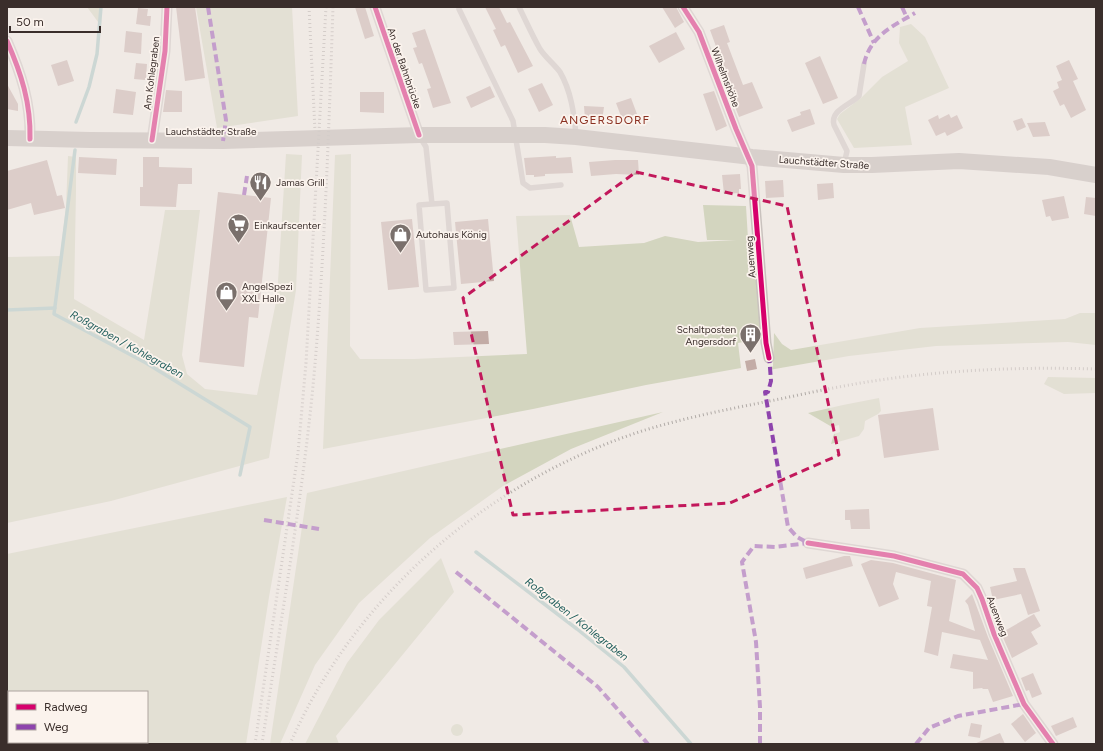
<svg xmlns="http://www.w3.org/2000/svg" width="1103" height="751" viewBox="0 0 1103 751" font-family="Figtree,sans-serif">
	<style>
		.green { fill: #d3d5bf; fill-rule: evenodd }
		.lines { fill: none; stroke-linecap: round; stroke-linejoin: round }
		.stream { stroke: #a1c2bf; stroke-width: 3.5 }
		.building { fill: #c3aca6 }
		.lane { stroke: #c9c2be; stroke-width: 5.5 }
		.street { stroke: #c9c2be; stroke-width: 11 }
		.secondary { stroke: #bab2ae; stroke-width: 16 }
		.rail { stroke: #b1aba7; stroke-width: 3; stroke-dasharray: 1 3; stroke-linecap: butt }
		.quiet { stroke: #8e44ad; stroke-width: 4; stroke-dasharray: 8 4; stroke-linecap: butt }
		.cycleway-casing { stroke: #fbf3ed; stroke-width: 8 }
		.cycleway { stroke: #d6006c; stroke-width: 5 }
		.marked { fill: none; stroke: #c2185b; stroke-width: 3; stroke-dasharray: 8 5; stroke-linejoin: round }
		.labels { text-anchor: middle; stroke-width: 3.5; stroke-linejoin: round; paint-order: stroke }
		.street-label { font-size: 10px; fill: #3a2e2b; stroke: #fbf3ed }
		.poi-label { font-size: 10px; fill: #3a2e2b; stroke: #fbf3ed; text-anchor: start }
		.water-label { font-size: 11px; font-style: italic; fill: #1f5d5b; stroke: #fbf3ed }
		.quarter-label { font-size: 12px; letter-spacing: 1px; fill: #8b3122; stroke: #fbf3ed }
	</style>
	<rect width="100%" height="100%" fill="#f0eae5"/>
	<!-- green -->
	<g class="green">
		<path d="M87,7H102L101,26Z"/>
		<path d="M196,7H292L298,116L217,128Z"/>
		<path d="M911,24L925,37L949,88L905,107L912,145L854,148L837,119L840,114L861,98L882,77L908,61L899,43L900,27Z"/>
		<path d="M286,154L302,155L296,290L269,458L111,501L7,523V257L60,256L66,207L68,156L76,157V191L74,299L144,340L165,210H200L182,355L187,374L205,389L257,395L277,297Z"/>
		<path d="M351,154L350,346L360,359H414L527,354L516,216L570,215L579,247L644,243L665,236L698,242L736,240H707L703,205L746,206L748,239H755L763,338L738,343L741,368L646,385L533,409L323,449L335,155Z"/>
		<path d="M1080,313H1096V345L1068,342L936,346L849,356L769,370L773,366L774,333L782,344L791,350L920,328L1065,319Z"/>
		<path d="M1048,377L1096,378V393L1064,394L1044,384Z"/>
		<path d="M879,398L881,411L878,414L865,421L864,429L859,436L831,444L834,434L840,432L839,425L832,427L808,413L843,405Z"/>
		<path d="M663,412L571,449L503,486L430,538L359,603L315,665L280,744H270L307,493Z"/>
		<path d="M287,497L269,597L246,744H7V554ZM9,692H147V742H9Z"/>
		<path d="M441,558L454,592L336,736L339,744H305L347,663L379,620Z"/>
		<circle cx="457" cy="730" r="6"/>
	</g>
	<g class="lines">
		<!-- stream -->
		<g class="stream">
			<path d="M76,122L89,87L97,54L101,7"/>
			<path d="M75,150L54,314L146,363L250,427L240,475"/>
			<path d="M7,310L55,308"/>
			<path d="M476,552L577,629L624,667L691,744"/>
		</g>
	</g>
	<!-- building -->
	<g class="building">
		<path d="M176,7H195L205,78L185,81Z"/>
		<path d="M355,7H365L374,36L365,39Z"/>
		<path d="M485,7H499L507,23L510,22L533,66L518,73L505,45L501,47L493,30L496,29Z"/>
		<path d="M662,7H676L684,22L675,28Z"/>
		<path d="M138,8L148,9L147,16H151L150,26L136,24Z"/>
		<path d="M724,25L730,42L727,43L743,85L752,82L763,108L739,117L727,86L729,85L727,82H729L710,30Z"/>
		<path d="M425,29L451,103L433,108L427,89L431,88L422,63L419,64L413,48L417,47L412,33Z"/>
		<path d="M126,31L142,33L141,54L124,52Z"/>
		<path d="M676,32L685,49L659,63L649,46Z"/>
		<path d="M820,56L838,98L823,104L805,63Z"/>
		<path d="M67,60L74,81L58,86L51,65Z"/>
		<path d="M1069,60L1078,79L1073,81L1086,110L1071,118L1064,104L1060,106L1053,91L1059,88L1057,82L1062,80L1056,66Z"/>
		<path d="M136,63L147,64L146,78H145V80L134,79Z"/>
		<path d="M542,83L553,105L539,112L528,89Z"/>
		<path d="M7,84L18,104V111L7,109Z"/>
		<path d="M490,86L495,97L471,108L466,97Z"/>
		<path d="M116,89L136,92L133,115L113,113Z"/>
		<path d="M166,90L182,91V112H163Z"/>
		<path d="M714,91L727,126L716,131L703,94Z"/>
		<path d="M360,92H384V113L360,112Z"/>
		<path d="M631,98L637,114L622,119L616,103Z"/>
		<path d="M584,106L604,107L602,121L585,119Z"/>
		<path d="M810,109L815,124L792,132L787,120L801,115L800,112Z"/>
		<path d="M949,114L951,118L957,115L963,128L947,136L945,132L936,136L928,120L938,115L939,119Z"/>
		<path d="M1022,118L1026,127L1017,131L1013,121Z"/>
		<path d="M1045,122L1050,136L1033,137L1027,123Z"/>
		<path d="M556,156V158L571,157L573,173L545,174V176L534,177V175H526L524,158Z"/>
		<path d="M79,157L117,159L116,175L78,173Z"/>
		<path d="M143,157H159V167L192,168V184H178L176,207L140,206V187H143Z"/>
		<path d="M47,160L57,196L62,195L65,208L34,215L31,203L7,210V171Z"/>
		<path d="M615,160H638L639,175L616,174L591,176L589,162Z"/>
		<path d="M740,174L741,189H739V193L724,194L722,175Z"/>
		<path d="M783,180L784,197L766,198L765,181Z"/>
		<path d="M833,183L834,198L818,200L817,184Z"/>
		<path d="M218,192L271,198L258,318L249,317L244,367L199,362Z"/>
		<path d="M1064,196L1069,218L1052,221L1050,216L1046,217L1042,200Z"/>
		<path d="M1086,197L1096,198V216L1084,214Z"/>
		<path d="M412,219L419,287L388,290L381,222Z"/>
		<path d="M488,219L494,281L461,284L455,222Z"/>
		<path d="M488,331L489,344L454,345L453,332Z"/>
		<path d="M755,359L757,369L747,371L745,361Z"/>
		<path d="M933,408L939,450L884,458L878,415Z"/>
		<path d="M869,509L870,529H851L850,520H845V510Z"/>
		<path d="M844,556H850L853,566L806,579L803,568Z"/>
		<path d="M871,560L893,563L956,580L949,621L975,631L968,605L965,601L972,594L988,637L1013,696L993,702L988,689H983L982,688L973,689V672L950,668L953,654L988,660L980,640L942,632L938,656L924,652L932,607L927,606L931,581L896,572L893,584L899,599L879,607L861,564Z"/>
		<path d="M1013,568H1025L1040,611L1028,615L1021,594L993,600L990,587L1017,581Z"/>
		<path d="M1034,614L1041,626L1031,632L1038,644L1012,658L1001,633Z"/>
		<path d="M1033,673L1042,694L1032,698L1029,690L1026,691L1021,678Z"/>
		<path d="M1023,714L1036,733L1025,742L1011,724Z"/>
		<path d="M1073,717L1077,727L1056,736L1051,726Z"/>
		<path d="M971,723L982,725L980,738L968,736Z"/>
		<path d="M1000,733L1005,744H974Z"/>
	</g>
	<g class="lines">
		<!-- lane -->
		<g class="lane">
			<path d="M519,7C526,21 532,35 540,49C545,57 554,64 560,72C571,91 574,113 576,135"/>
			<path d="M459,9L513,121L523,183L530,188L561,185"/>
			<path d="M420,137L426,147L432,204L447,203L454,288L426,290L419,205L432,204"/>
			<path d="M844,164L847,151L834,125C830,110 850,105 859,96L864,64"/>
		</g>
		<!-- street -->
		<g class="street">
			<path d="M375,7L419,135"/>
			<path d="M683,7L699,32L736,129L752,166L766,343L769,358"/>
			<path d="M7,41C21,73 31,103 30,139"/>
			<path d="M152,140L165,51L167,7"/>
			<path d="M808,543L894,556L963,574L977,588L982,599L994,634L1024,704L1053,744"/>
		</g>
		<!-- secondary -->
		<path class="secondary" d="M7,138L90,140L223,141L419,135H545L576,137L752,157L844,165H872L959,161L1049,167L1096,175"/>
		<!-- rail -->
		<g class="rail">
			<path d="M309,7L315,131"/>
			<path d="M255,744L298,453L306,363L326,7"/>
			<path d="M262,744C281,618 304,491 315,364C325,245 329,126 333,7"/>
			<path d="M290,744C355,595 488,481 642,431C687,417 734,408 780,399C821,390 861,382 902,377C966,369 1031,367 1096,369"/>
		</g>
		<!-- quiet -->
		<g class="quiet">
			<path d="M208,7L226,120L223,141"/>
			<path d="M858,7L874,43"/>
			<path d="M902,7L907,18"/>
			<path d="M864,64C870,36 893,26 915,13"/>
			<path d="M244,195L247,176"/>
			<path d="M769,355L771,381L768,392H765L788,527L797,537L808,543"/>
			<path d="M264,520L319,529"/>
			<path d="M456,572L598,687L648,744"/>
			<path d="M760,744V707L756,642L742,562L754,546L775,547L808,543"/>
			<path d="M916,744L929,728L958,716L1024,704"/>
		</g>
		<defs>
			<g id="cycleway">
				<path d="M375,7L419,135"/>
				<path d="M683,7L699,32L736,129L752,166L766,343L769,358"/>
				<path d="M7,41C21,73 31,103 30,139"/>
				<path d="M152,140L165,51L167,7"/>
				<path d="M808,543L894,556L963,574L977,588L982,599L994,634L1024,704L1053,744"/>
			</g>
		</defs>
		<!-- cycleway casing -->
		<use href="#cycleway" class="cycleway-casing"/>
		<!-- cycleway -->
		<use href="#cycleway" class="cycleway"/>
	</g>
	<!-- marked area -->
	<path d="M0 0H1103V751H0ZM636,172L787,206L839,455L730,503L513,515L463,298Z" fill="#f0eae5" fill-opacity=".55" fill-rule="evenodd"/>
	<path class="marked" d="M636,172L787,206L839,455L730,503L513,515L463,298Z"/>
	<!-- icons -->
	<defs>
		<symbol id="restaurant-pin" viewBox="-11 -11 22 30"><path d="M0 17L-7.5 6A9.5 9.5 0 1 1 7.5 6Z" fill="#7a706c" stroke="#fbf3ed"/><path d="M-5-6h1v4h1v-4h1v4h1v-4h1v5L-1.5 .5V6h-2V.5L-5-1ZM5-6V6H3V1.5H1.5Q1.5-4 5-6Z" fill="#fff"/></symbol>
		<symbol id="supermarket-pin" viewBox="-11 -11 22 30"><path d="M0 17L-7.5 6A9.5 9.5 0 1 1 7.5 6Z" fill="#7a706c" stroke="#fbf3ed"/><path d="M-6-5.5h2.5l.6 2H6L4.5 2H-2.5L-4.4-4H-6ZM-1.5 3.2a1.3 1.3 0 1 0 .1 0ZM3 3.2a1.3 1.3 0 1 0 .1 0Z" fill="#fff"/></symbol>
		<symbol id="shop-pin" viewBox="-11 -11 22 30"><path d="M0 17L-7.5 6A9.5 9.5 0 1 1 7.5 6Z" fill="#7a706c" stroke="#fbf3ed"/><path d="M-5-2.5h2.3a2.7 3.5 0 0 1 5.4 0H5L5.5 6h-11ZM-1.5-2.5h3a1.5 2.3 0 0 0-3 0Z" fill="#fff"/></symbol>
		<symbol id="building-pin" viewBox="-11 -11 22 30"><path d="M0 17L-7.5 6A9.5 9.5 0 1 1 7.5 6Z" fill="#7a706c" stroke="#fbf3ed"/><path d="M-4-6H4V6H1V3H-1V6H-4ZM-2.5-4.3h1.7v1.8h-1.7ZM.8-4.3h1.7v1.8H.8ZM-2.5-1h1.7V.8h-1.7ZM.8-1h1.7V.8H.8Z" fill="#fff"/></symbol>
	</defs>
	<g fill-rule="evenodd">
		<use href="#restaurant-pin" x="248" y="170" width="25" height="34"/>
		<use href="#supermarket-pin" x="226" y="212" width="25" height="34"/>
		<use href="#shop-pin" x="388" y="222" width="25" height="34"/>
		<use href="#shop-pin" x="214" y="280" width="25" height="34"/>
		<use href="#building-pin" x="738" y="322" width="25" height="34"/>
	</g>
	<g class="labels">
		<!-- street labels -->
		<g class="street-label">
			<text transform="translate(405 68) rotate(71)" y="4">An der Bahnbrücke</text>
			<text transform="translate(151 73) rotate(-83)" y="4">Am Kohlegraben</text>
			<text transform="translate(726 77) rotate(69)" y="4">Wilhelmshöhe</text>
			<text x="211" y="135">Lauchstädter Straße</text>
			<text transform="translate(824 162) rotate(4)" y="4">Lauchstädter Straße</text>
			<text transform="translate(750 257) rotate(-94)" y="4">Auenweg</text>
			<text transform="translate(998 616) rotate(69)" y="4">Auenweg</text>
		</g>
		<!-- poi labels -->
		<g class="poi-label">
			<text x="276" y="186">Jamas Grill</text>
			<text x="254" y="229">Einkaufscenter</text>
			<text x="416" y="238">Autohaus König</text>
			<text x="242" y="290">AngelSpezi<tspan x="242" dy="12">XXL Halle</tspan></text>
			<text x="736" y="333" text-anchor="end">Schaltposten<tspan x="736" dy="12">Angersdorf</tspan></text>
		</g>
		<!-- water labels -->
		<g class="water-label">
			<text transform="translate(127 344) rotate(29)" y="4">Roßgraben / Kohlegraben</text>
			<text transform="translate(577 619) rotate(38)" y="4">Roßgraben / Kohlegraben</text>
		</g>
		<!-- quarter labels -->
		<g class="quarter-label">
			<text x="605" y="124">ANGERSDORF</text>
		</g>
	</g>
	<!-- border -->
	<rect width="1103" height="751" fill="none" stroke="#3a2e2b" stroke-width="16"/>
	<!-- legend -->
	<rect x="8" y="691" width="140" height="52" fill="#fbf3ed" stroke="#aea49f"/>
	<rect x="16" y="704" width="20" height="6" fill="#d6006c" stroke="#aea49f"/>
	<text x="44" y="711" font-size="12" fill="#3a2e2b">Radweg</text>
	<rect x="16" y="724" width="20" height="6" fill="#8e44ad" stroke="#aea49f"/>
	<text x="44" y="731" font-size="12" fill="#3a2e2b">Weg</text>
	<!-- scale -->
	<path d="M10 26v6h90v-6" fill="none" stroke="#3a2e2b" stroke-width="2"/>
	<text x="16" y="26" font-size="12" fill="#3a2e2b" stroke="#fbf3ed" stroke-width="3" paint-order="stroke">50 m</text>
</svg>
